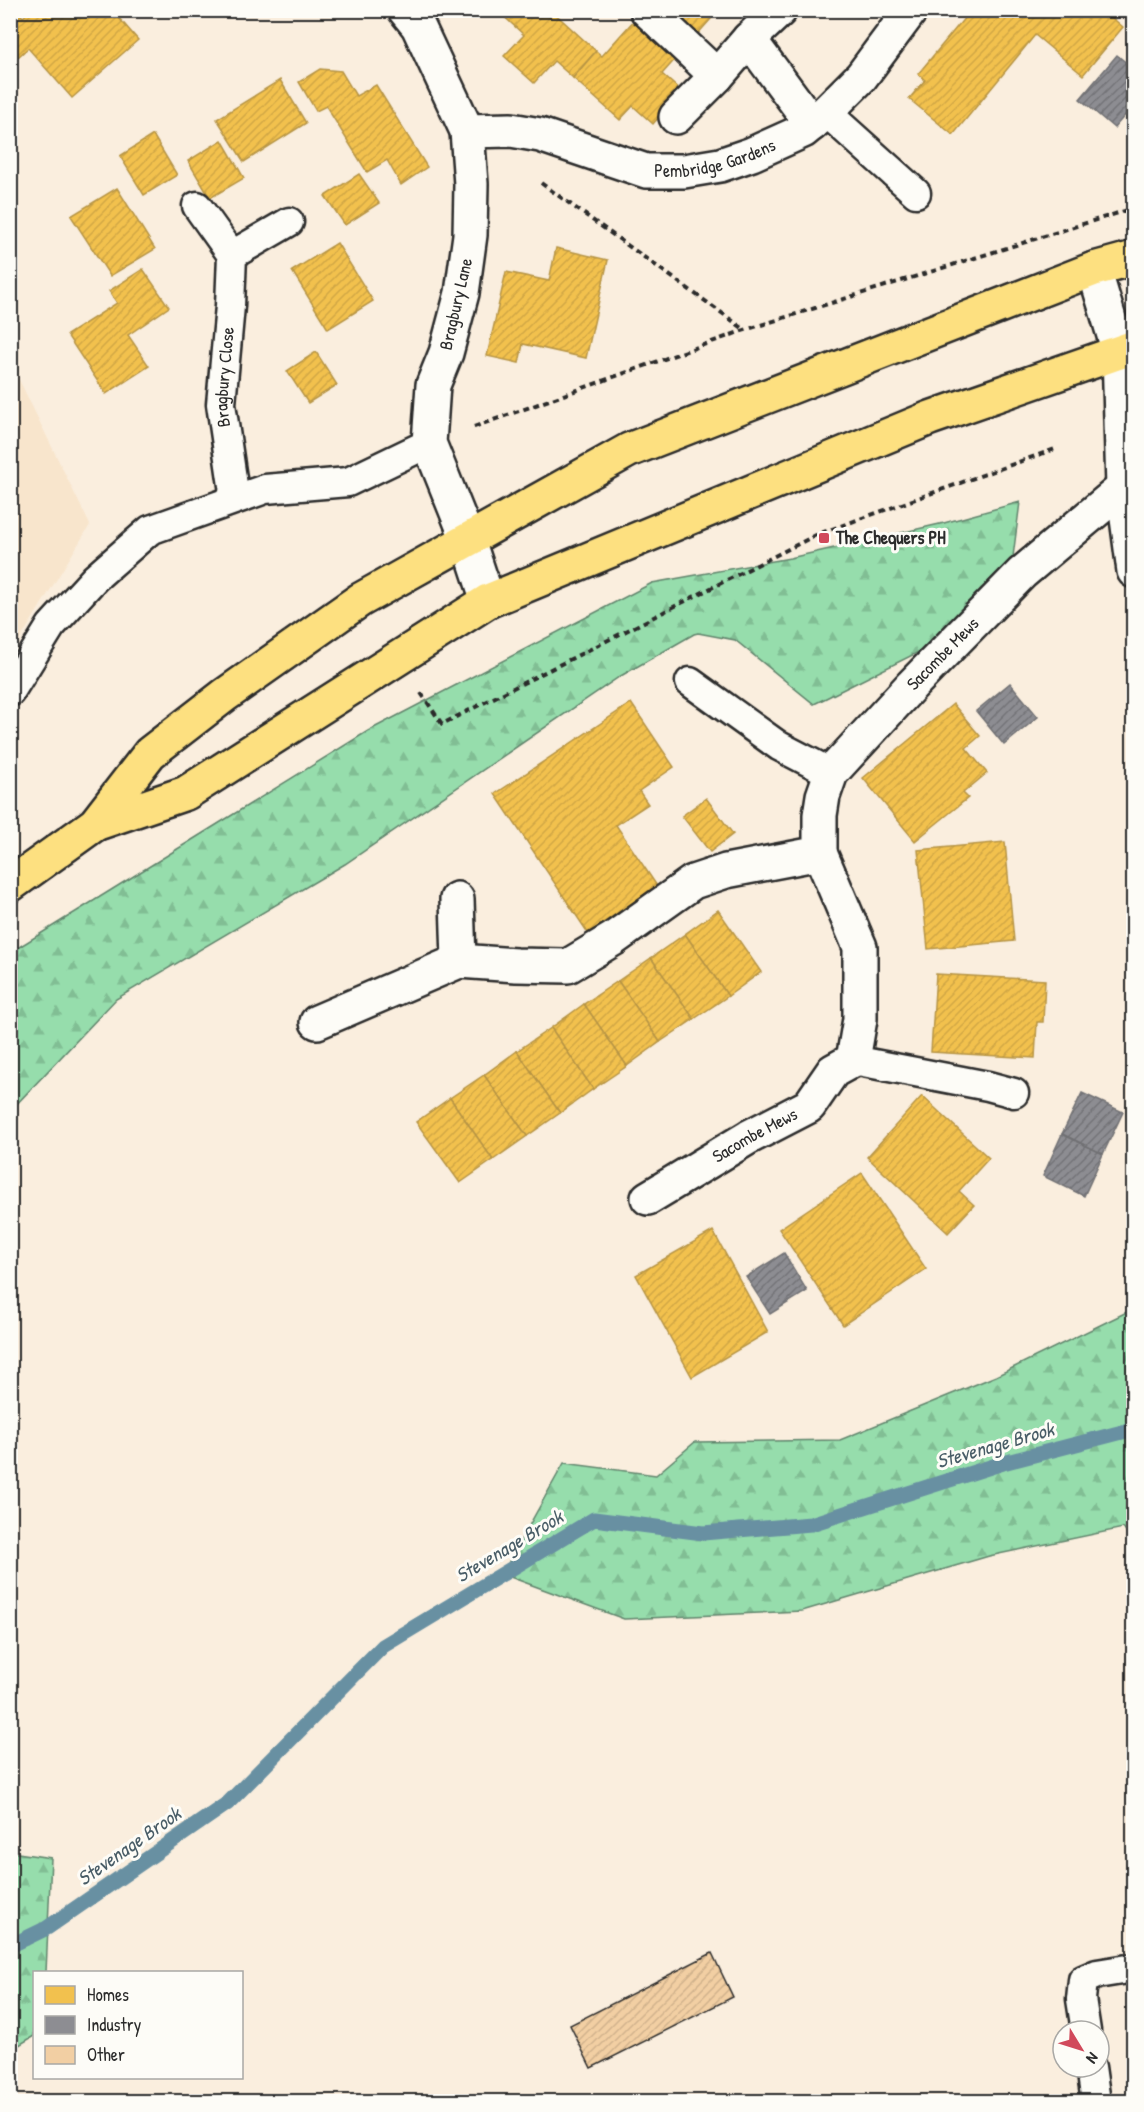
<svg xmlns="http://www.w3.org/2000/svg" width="1144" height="2112" viewBox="0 0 1144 2112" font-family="'Patrick Hand',sans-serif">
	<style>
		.built { fill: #f8e5cc }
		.forest { fill: url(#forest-firs); stroke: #60846c; stroke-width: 1.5 }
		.homes { fill: url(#homes-hatch); stroke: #b69444; stroke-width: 1.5 }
		.industry { fill: url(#industry-hatch); stroke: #707073; stroke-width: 1.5 }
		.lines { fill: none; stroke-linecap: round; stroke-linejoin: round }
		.stream { stroke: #6890a2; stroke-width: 15 }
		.building { fill: url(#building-hatch); stroke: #2b2b2b; stroke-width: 1.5 }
		.service-casing { stroke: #2b2b2b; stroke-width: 33 }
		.minor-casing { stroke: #2b2b2b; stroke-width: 38 }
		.trunk-casing { stroke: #2b2b2b; stroke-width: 38 }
		.path { stroke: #2b2b2b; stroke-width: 4; stroke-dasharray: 6 4.5; stroke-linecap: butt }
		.service { stroke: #fdfcf7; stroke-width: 28 }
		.minor { stroke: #fdfcf7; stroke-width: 33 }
		.trunk { stroke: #fde080; stroke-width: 33 }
		.poi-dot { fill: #d1495b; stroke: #fdfcf7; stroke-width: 2 }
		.labels { text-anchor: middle; stroke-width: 6; stroke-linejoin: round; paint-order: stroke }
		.street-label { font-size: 18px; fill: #2b2b2b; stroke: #fdfcf7 }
		.poi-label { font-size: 18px; font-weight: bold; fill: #2b2b2b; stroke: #fdfcf7; text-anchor: start }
		.water-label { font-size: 20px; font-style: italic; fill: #495d67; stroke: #fdfcf7 }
	</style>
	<defs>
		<pattern id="forest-firs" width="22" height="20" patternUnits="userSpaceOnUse" patternTransform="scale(1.5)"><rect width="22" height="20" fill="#96ddac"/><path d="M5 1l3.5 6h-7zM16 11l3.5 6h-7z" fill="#81be94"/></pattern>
		<pattern id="homes-hatch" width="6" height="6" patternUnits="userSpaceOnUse" patternTransform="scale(1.5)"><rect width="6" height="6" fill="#f2c14e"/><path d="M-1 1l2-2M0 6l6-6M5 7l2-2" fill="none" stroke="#d0a644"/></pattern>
		<pattern id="industry-hatch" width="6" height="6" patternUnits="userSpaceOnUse" patternTransform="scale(1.5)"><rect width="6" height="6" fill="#8d8d92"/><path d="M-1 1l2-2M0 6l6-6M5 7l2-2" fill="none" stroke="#737377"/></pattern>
		<pattern id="building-hatch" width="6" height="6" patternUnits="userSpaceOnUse" patternTransform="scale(1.5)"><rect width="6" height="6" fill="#f2cfa3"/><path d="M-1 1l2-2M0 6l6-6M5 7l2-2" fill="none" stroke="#d0b28c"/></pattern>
	</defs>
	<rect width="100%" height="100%" fill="#faeede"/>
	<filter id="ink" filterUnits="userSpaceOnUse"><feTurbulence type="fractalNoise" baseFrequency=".0167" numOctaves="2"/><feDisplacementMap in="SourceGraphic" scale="12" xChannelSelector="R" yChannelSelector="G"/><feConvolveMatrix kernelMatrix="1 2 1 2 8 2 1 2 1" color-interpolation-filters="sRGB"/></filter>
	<g filter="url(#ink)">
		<!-- built -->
		<path class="built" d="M10,361L90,525L11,654H10Z"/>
		<!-- forest -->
		<g class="forest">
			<path d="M1020,502L1010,580L957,633L814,704L735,640L698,633L694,634L619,677L345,864L116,999L11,1110V952L368,731L652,583L790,558L944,523Z"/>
			<path d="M1133,1309V1542L1123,1528L989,1556L802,1611L624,1619L502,1574L564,1463L656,1475L695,1442L840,1440L996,1376Z"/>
			<path d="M11,1852L51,1858L46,1972H34V2036L11,2050Z"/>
		</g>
		<!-- homes -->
		<g class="homes">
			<path d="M10,10H17L23,17L31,10H112L138,40L72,98L28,48L10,64Z"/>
			<path d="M497,10H551L596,51L573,78L554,61L534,83L504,56L524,35Z"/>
			<path d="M665,10H719L695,37Z"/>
			<path d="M971,10L978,16L983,10H1103L1123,27L1083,75L1035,35L953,135L909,99L925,80L918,74Z"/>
			<path d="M636,18L695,37L662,74L681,91L653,124L633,106L620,120L573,78L596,51L602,56Z"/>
			<path d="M320,69L341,71L356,96L376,85L427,167L401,185L387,160L367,172L326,106L316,111L299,82Z"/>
			<path d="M280,80L306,123L244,162L217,119Z"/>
			<path d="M153,135L177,175L144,195L120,156Z"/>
			<path d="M222,140L244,178L210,198L188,161Z"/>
			<path d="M359,174L379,203L345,225L325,196Z"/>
			<path d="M117,188L155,249L110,276L71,216Z"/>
			<path d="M337,243L373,301L328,329L292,271Z"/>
			<path d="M556,248L608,260L586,358L523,344L519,363L487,356L506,272L549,281Z"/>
			<path d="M143,269L169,307L128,335L149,366L106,394L67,335L117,303L109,291Z"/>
			<path d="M316,352L337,385L308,403L287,371Z"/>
			<path d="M631,703L674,767L639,791L648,804L616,825L657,886L588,933L495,794Z"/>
			<path d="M953,704L980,736L966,748L987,773L963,793L968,798L915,841L863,778Z"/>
			<path d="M706,798L733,834L710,852L682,816Z"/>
			<path d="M1005,842L1014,941L928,949L918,850Z"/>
			<path d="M718,910L761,972L728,996L685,934Z"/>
			<path d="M685,934L728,996L694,1019L651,958Z"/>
			<path d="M651,958L694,1019L660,1042L618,981Z"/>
			<path d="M936,974L1045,980L1043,1022H1037L1035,1058L931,1052Z"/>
			<path d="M618,981L660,1042L627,1066L584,1004Z"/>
			<path d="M584,1004L627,1066L593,1089L551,1028Z"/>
			<path d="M551,1028L593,1089L560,1113L517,1051Z"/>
			<path d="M517,1051L560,1113L527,1136L484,1075Z"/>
			<path d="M484,1075L527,1136L493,1160L450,1098Z"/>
			<path d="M922,1096L989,1158L959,1191L974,1205L948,1233L867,1157Z"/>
			<path d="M450,1098L493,1160L460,1183L416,1122Z"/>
			<path d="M862,1173L926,1269L843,1325L779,1229Z"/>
			<path d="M713,1231L768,1332L692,1377L636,1275Z"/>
		</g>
		<!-- industry -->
		<g class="industry">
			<path d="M1117,55L1134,69V105L1114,128L1080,99Z"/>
			<path d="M1010,683L1038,717L1004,745L976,711Z"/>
			<path d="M1082,1093L1123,1112L1103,1154L1062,1134Z"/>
			<path d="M1062,1134L1103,1154L1084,1196L1043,1176Z"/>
			<path d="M784,1253L807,1291L770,1314L746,1277Z"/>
		</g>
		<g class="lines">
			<!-- stream -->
			<path class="stream" d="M10,1946L47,1928L228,1803L383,1646L594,1519L703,1533L811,1524L1003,1463L1134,1429"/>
		</g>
		<!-- building -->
		<path class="building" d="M712,1953L733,1997L591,2068L570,2025Z"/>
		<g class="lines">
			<defs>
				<g id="service">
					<path d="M826,112L916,193"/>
					<path d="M197,206L232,255"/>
					<path id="s1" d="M235,499L221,404L230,306L232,255L289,222"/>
					<path d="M690,682L779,746L831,773"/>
					<path d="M10,692L51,626L95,578L150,530L265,489L348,482L429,443"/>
					<path d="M853,1060L988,1086L1014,1093"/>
					<path d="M1086,2031L1081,1999L1083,1980L1097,1974L1134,1968"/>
					<path d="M1091,2067L1096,2102"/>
				</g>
				<g id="minor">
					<path d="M405,10L418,26L467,131L471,184L470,235L462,293L446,353L433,385L429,443L468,540L488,601"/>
					<path d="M647,10L717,76"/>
					<path d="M780,10L749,39L812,124"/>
					<path d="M676,117L717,76L749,39"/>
					<path id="s2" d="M467,131L511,130L540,135L646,171H684L720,165L752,154L803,131L826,112L861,77L911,10"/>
					<path d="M1094,269L1119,352L1123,488L1134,571"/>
					<path d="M457,899L459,961"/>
					<path id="s3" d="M317,1022L459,961L516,965L568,966L613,939L693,882L726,871L820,853V815L823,796L831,773L912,685L1022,573L1123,488"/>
					<path id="s4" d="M648,1198L749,1137L809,1106L833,1071L853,1060L860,1019V947L820,853"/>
				</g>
				<g id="trunk">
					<path d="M95,824L186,793L488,601L930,418L1134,347"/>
					<path d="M10,885L95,824L150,753L225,695L360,600L629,450L1094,269L1134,258"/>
				</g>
			</defs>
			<!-- service casing -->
			<use href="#service" class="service-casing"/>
			<!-- minor casing -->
			<use href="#minor" class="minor-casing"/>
			<!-- trunk casing -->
			<use href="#trunk" class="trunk-casing"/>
			<!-- path -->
			<g class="path">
				<path d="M541,183L744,329"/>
				<path d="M474,427L745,330L1134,208"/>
				<path d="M421,693L442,724L818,534L1055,449"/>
			</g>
			<!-- service -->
			<use href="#service" class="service"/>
			<!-- minor -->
			<use href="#minor" class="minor"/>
			<!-- trunk -->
			<use href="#trunk" class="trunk"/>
		</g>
	</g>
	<!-- markers -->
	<rect class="poi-dot" x="818" y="532" width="12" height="12" rx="3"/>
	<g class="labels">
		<!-- street labels -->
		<g class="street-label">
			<text dy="6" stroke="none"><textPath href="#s2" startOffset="256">Pembridge Gardens</textPath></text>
			<text transform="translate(456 304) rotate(-77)" y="6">Bragbury Lane</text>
			<text dy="6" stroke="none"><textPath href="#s1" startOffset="123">Bragbury Close</textPath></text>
			<text dy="6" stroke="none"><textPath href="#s3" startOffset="790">Sacombe Mews</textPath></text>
			<text dy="6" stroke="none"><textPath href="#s4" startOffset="124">Sacombe Mews</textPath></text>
		</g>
		<!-- poi labels -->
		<g class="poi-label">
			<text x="836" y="544">The Chequers PH</text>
		</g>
		<!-- water labels -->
		<g class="water-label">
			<text transform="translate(995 1445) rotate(-16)" y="7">Stevenage Brook</text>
			<text transform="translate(509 1546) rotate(-31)" y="7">Stevenage Brook</text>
			<text transform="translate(129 1846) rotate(-35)" y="7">Stevenage Brook</text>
		</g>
	</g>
	<!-- margin -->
	<rect width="1144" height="2112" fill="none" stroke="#fdfcf7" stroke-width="36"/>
	<rect x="18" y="18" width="1108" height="2076" fill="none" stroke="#2b2b2b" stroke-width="2" filter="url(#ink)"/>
	<!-- legend -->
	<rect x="33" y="1971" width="210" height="108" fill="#fdfcf7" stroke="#a9a8a5" stroke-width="1.5"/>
	<rect x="45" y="1986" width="30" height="18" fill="#f2c14e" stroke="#a9a8a5" stroke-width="1.5"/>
	<text x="87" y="2001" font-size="18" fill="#2b2b2b">Homes</text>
	<rect x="45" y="2016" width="30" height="18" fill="#8d8d92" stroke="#a9a8a5" stroke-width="1.5"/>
	<text x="87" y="2031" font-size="18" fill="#2b2b2b">Industry</text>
	<rect x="45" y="2046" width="30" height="18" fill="#f2cfa3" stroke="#a9a8a5" stroke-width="1.5"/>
	<text x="87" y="2061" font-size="18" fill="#2b2b2b">Other</text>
	<!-- north arrow -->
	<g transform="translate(1081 2049) rotate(128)"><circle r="28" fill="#fdfcf7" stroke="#a9a8a5" stroke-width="1.5"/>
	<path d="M0-4.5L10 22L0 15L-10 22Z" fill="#d1495b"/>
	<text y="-9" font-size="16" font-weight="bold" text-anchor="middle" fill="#2b2b2b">N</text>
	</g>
</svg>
